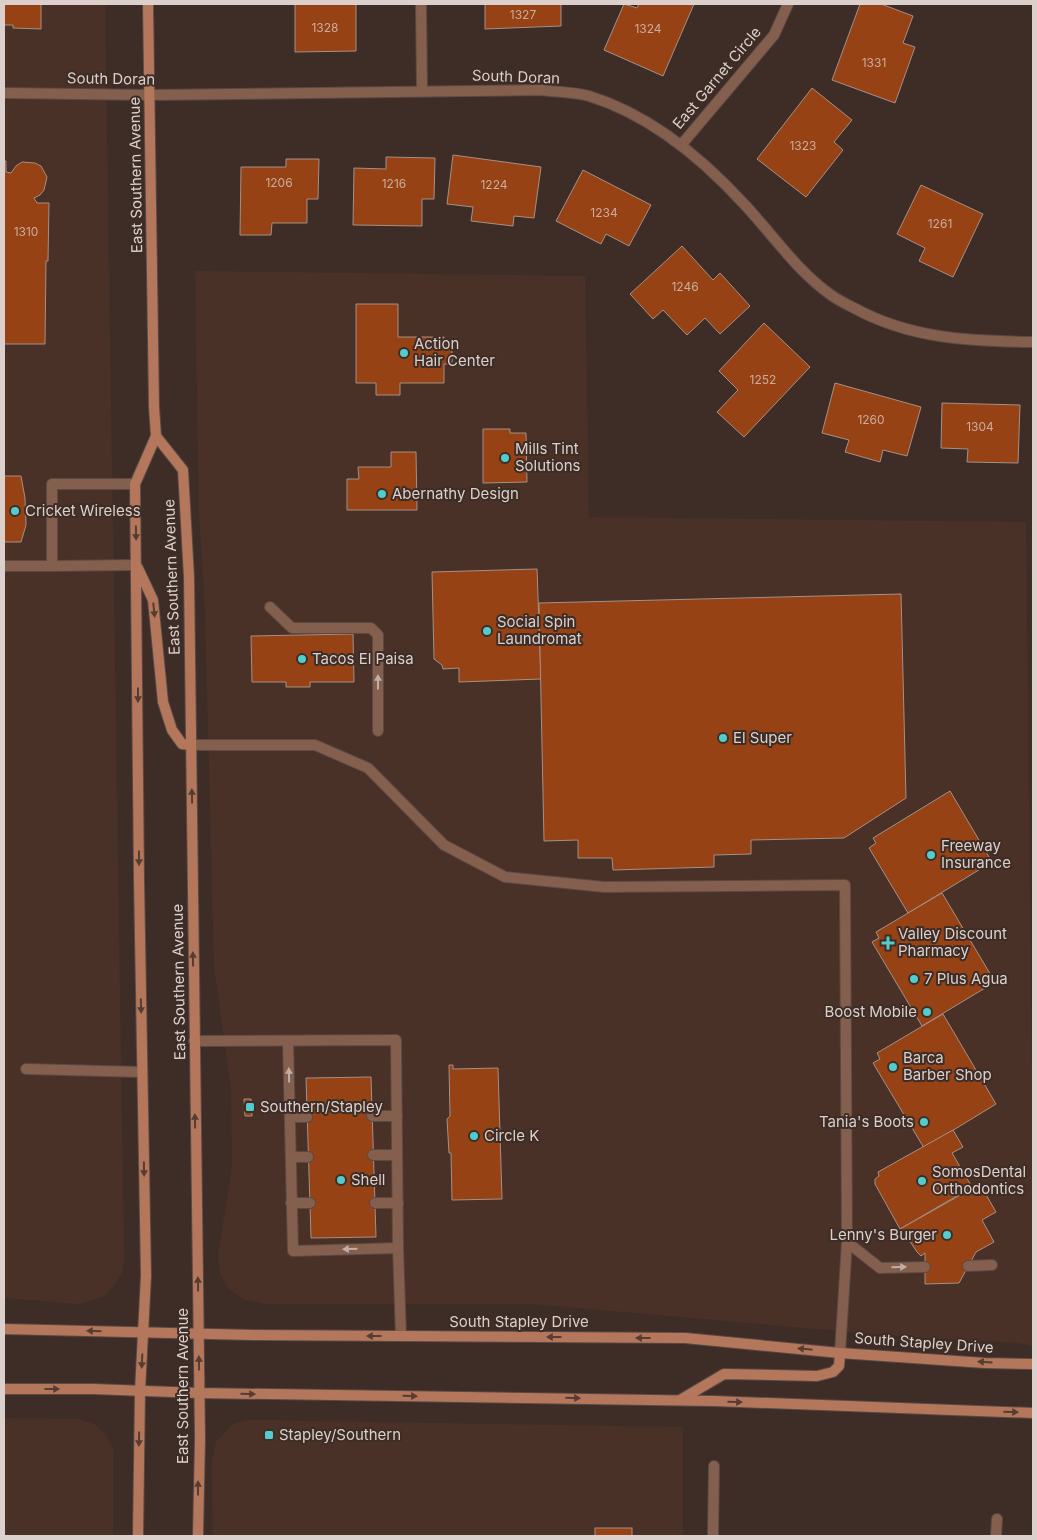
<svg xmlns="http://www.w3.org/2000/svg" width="1037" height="1540" viewBox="0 0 1037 1540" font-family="Inter,sans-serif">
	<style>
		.built { fill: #493127 }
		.building { fill: #964214; stroke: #a59087 }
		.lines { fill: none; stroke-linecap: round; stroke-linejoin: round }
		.lane-casing { stroke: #5a4a44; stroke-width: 12 }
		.street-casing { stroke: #5a4a44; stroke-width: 12 }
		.secondary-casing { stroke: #5a4a44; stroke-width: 12 }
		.lane { stroke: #855f4e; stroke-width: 10 }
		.street { stroke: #855f4e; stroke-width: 10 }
		.secondary { stroke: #b4775c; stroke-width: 10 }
		.oneway { fill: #563c31 }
		.oneway2 { fill: #c1aea6 }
		.poi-dot { fill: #52cdcc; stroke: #3e2d26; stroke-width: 2 }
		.labels { text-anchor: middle; stroke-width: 4; stroke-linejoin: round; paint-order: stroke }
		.number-label { font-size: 12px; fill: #caac9d }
		.street-label { font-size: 15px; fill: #dbd0cb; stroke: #3e2d26 }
		.poi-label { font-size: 15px; fill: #dbd0cb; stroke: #3e2d26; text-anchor: start }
	</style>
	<rect width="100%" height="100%" fill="#3e2d26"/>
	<!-- built -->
	<g class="built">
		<path d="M4,4H105L124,1260L122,1273L113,1287L103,1297L79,1304L4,1298Z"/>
		<path d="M195,271L585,276L589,517L1026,522L1033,1174V1346L1017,1343L909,1337L532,1304H266L244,1300L228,1288L220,1274L218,1256L232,1167L231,1088L214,967L205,609L199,514Z"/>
		<path d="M4,1418L79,1419L94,1424L105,1434L113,1449V1536H4Z"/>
		<path d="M252,1420L683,1427V1536H213L212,1462L216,1442L233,1424Z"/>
	</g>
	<!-- building -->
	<g class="building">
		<path d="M4,4H41V29L13,28V25H4Z"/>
		<path d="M295,4H356V51L295,52Z"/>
		<path d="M485,4H561V26L485,29Z"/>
		<path d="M624,4L637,8L639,4H694L663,76L604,50Z"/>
		<path d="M860,4H881L913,16L903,43L915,47L895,103L832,80Z"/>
		<path d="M812,88L852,120L834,142L843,150L806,197L757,159Z"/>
		<path d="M453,155L541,167L534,218L514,216L513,226L471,221L473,207L447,204Z"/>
		<path d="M386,157L435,158L434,199H422V226L353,225L354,168L386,169Z"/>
		<path d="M286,159H319L318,199H307V223H272L271,235H240L241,167H286Z"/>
		<path d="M4,161H6V172L11,173L16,166L22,162L35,163L41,166L47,177L44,190L40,195L34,198L37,203H49L48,261H46L45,344H4Z"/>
		<path d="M583,170L651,205L629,246L606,234L601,244L556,221Z"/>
		<path d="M921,185L983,214L953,277L919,261L925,248L897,234Z"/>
		<path d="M682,246L713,280L720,273L750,306L720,334L705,318L687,335L663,310L653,319L630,294Z"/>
		<path d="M356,304H398V337H444V342H452V364H444V383H400V395H376V383H356Z"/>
		<path d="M764,323L810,367L744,437L717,412L738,390L719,371Z"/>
		<path d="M835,383L921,407L907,456L883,450L880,462L845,452L849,440L822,433Z"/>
		<path d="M942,403L1020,405L1018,463L967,462L968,449L941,448Z"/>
		<path d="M483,429H510V433H526L527,482L483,483Z"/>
		<path d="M391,452H416L417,510H347V479H359L358,467H391Z"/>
		<path d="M4,476H21L25,498L26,525L21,542H4Z"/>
		<path d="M537,569L541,679L459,682V668L443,669L442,665L434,659L432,572Z"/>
		<path d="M901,594L906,798L844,838L751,840V854L714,855V867L613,870L612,858H578V840L544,841L539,603Z"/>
		<path d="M353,634L354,682H310V687H286V682H252L251,636Z"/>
		<path d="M950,791L992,862L908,913L869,848L876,843L873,838Z"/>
		<path d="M942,893L995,982L922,1026L872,942L879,938L876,932Z"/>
		<path d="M943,1014L996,1104L924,1148L873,1063L880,1059L877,1053Z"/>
		<path d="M449,1065H453V1069L498,1068L502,1199L452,1200L451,1153H449L447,1119L450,1116Z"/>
		<path d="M371,1077L376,1237L311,1238L306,1078Z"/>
		<path d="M244,1099H251L252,1116H245Z"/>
		<path d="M953,1130L963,1147L952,1153L972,1187L900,1229L875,1184V1179L879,1176L878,1172Z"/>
		<path d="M980,1184L996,1212L982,1220L994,1242L976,1252L959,1283L925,1284V1253L921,1256L917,1252L909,1240H906L900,1229Z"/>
		<rect x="595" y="1528" width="37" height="8"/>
	</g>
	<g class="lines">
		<defs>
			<g id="lane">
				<path d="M135,484H52V566L136,565"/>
				<path d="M4,566H52"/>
				<path d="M270,607L292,628H371L378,635V731"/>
				<path d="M191,745H315L368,768L444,845L505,877L604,887L845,885L847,1242L840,1353"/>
				<path d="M194,1041L396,1040L398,1248L401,1336"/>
				<path d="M288,1041L293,1251L398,1248"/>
				<path d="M26,1069L142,1072"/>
				<path d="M372,1116H397"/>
				<path d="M290,1117H307"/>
				<path d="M373,1155H397"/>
				<path d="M291,1157H308"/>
				<path d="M291,1203H310"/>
				<path d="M375,1203H398"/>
				<path d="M847,1242L880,1268L925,1267"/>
				<path d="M968,1266L992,1265"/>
				<path d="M713,1536L714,1466"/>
				<path d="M996,1536L997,1519"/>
			</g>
			<g id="street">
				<path d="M421,4L422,91"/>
				<path d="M4,93L150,95L541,90C556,92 574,92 589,96C651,115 702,158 745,205C773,235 797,271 831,295C838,300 846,304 854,308C911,339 969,341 1033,342"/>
				<path d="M682,144L774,35L788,4"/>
			</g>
			<g id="secondary">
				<path d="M156,436L183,470L189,577L200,1439L198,1536"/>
				<path d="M138,568L153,600L163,702L172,730L182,744L191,745"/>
				<path d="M4,1329L253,1335L685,1338L840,1353L985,1363L1033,1364"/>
				<path d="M4,1389H93L199,1393L714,1401L1033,1413"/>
				<path d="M680,1400L724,1374L817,1376L833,1372L839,1366L840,1353"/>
				<path d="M138,1536L140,1391L146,1276L139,880L135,484L156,436L154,407L148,4"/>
			</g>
		</defs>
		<!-- lane casing -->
		<use href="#lane" class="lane-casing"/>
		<!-- street casing -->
		<use href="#street" class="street-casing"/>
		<!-- secondary casing -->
		<use href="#secondary" class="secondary-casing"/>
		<!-- lane -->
		<use href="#lane" class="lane"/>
		<!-- street -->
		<use href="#street" class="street"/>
		<!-- secondary -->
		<use href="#secondary" class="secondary"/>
	</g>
	<!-- one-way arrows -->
	<defs><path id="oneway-solid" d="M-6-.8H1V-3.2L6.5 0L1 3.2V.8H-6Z" transform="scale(1.25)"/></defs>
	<g class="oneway">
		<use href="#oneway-solid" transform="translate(136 533) rotate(89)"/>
		<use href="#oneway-solid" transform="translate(154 610) rotate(84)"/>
		<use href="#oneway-solid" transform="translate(138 695) rotate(90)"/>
		<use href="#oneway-solid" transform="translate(192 796) rotate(-91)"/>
		<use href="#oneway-solid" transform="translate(139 858) rotate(90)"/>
		<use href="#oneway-solid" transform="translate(193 959) rotate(-91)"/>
		<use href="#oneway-solid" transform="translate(141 1006) rotate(89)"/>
		<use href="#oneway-solid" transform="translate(195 1121) rotate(-91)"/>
		<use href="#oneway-solid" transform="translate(144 1169) rotate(89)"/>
		<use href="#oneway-solid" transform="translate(198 1284) rotate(-91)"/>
		<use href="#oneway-solid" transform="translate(94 1331) rotate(-179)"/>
		<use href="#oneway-solid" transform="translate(374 1336) rotate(-180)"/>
		<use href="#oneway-solid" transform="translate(554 1337) rotate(-180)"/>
		<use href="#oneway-solid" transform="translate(643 1338) rotate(-180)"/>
		<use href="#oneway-solid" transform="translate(805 1349) rotate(-174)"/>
		<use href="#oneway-solid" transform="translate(142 1361) rotate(93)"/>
		<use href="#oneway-solid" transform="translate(985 1362) rotate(-177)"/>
		<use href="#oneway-solid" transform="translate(199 1363) rotate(-91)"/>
		<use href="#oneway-solid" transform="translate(52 1389)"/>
		<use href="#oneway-solid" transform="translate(248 1394) rotate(1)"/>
		<use href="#oneway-solid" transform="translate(410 1396) rotate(1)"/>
		<use href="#oneway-solid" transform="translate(573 1398) rotate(1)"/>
		<use href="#oneway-solid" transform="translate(735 1402) rotate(2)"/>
		<use href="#oneway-solid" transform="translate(1011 1412) rotate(2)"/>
		<use href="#oneway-solid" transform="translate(139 1439) rotate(91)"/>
		<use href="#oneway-solid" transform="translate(198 1488) rotate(-90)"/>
	</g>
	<g class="oneway2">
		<use href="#oneway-solid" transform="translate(378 682) rotate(-90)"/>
		<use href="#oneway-solid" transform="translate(289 1075) rotate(-91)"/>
		<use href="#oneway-solid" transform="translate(350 1249) rotate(178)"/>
		<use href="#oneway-solid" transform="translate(899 1267) rotate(-1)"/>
	</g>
	<!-- markers -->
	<g class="poi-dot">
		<circle cx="404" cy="353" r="5"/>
		<circle cx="505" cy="458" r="5"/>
		<circle cx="382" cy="494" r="5"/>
		<circle cx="15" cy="511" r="5"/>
		<circle cx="487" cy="631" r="5"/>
		<circle cx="302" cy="659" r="5"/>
		<circle cx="723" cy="738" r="5"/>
		<circle cx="931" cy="855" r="5"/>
		<path d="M885.5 935.5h5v5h5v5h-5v5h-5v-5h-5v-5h5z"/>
		<circle cx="914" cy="979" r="5"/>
		<circle cx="927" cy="1012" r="5"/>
		<circle cx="893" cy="1067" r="5"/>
		<rect x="245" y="1102" width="10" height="10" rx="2.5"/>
		<circle cx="924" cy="1122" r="5"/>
		<circle cx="474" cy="1136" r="5"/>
		<circle cx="341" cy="1180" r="5"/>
		<circle cx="922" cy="1181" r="5"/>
		<circle cx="947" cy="1235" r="5"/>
		<rect x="264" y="1430" width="10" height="10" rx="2.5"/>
	</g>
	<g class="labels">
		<!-- number labels -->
		<g class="number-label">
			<text x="523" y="19">1327</text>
			<text x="325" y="32">1328</text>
			<text x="648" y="33">1324</text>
			<text x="874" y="67">1331</text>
			<text x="803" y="150">1323</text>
			<text x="279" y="187">1206</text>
			<text x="394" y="188">1216</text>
			<text x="494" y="189">1224</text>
			<text x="604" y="217">1234</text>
			<text x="940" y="228">1261</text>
			<text x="26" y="236">1310</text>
			<text x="685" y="291">1246</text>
			<text x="763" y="384">1252</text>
			<text x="871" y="424">1260</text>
			<text x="980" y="431">1304</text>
		</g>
		<!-- street labels -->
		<g class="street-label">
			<text transform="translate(516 77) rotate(2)" y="5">South Doran</text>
			<text transform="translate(717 78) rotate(-50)" y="5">East Garnet Circle</text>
			<text transform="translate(111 79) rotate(1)" y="5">South Doran</text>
			<text transform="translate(136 175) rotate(-91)" y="5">East Southern Avenue</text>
			<text transform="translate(172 577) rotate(-92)" y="5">East Southern Avenue</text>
			<text transform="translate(179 982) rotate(-91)" y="5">East Southern Avenue</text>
			<text x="519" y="1327">South Stapley Drive</text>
			<text transform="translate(924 1343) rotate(4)" y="5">South Stapley Drive</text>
			<text transform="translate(183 1386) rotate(-90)" y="5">East Southern Avenue</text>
		</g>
		<!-- poi labels -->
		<g class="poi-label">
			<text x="414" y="349">Action<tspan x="414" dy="17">Hair Center</tspan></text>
			<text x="515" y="454">Mills Tint<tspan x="515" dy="17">Solutions</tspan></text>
			<text x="392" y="499">Abernathy Design</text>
			<text x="25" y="516">Cricket Wireless</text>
			<text x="497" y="627">Social Spin<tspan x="497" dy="17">Laundromat</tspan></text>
			<text x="312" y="664">Tacos El Paisa</text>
			<text x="733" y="743">El Super</text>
			<text x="941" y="851">Freeway<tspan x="941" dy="17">Insurance</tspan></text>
			<text x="898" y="939">Valley Discount<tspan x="898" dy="17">Pharmacy</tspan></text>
			<text x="924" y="984">7 Plus Agua</text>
			<text x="917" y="1017" text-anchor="end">Boost Mobile</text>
			<text x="903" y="1063">Barca<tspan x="903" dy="17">Barber Shop</tspan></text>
			<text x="260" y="1112">Southern/Stapley</text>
			<text x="914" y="1127" text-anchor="end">Tania's Boots</text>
			<text x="484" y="1141">Circle K</text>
			<text x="932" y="1177">SomosDental<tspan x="932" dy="17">Orthodontics</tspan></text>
			<text x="351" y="1185">Shell</text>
			<text x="937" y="1240" text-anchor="end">Lenny's Burger</text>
			<text x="279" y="1440">Stapley/Southern</text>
		</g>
	</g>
	<!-- border -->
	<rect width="1037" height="1540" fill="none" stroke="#dbd0cb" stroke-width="10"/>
</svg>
